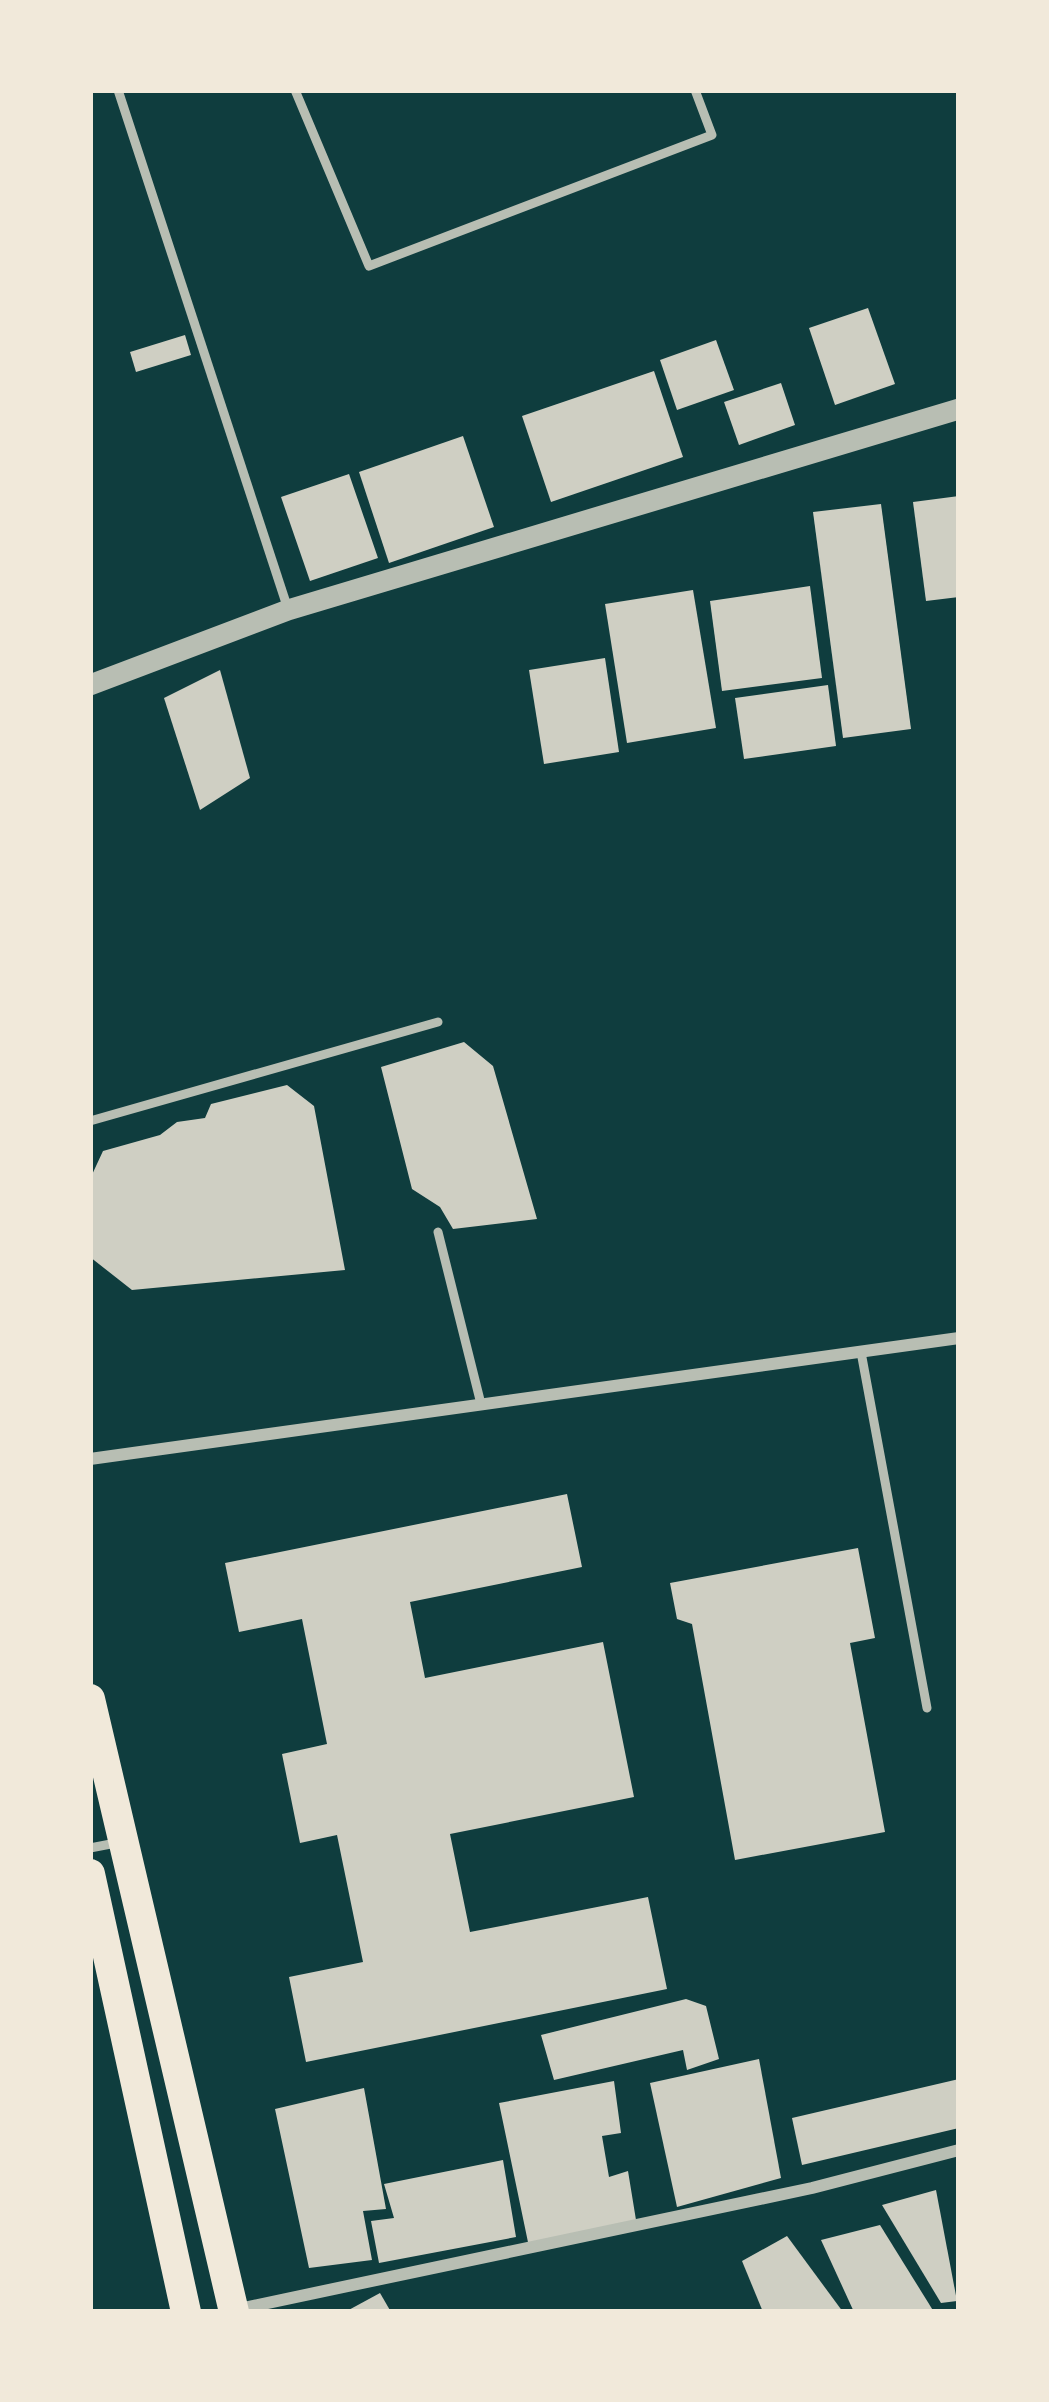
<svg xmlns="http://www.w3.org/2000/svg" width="1049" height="2402" viewBox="0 0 1049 2402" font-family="'Playfair Display',serif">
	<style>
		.building { fill: #cfcfc3 }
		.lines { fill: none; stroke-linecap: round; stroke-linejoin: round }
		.service { stroke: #b8beb3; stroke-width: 9 }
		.minor { stroke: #b8beb3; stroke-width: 12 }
		.tertiary { stroke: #b8beb3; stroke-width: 21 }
		.primary { stroke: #f1e9da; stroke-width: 30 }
	</style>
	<rect width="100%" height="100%" fill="#0f3d3e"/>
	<!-- building -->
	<g class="building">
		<path d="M868,308L895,384L835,405L809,328Z"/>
		<path d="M185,335L191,355L136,372L130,352Z"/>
		<path d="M716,340L734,390L677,410L660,360Z"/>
		<path d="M654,371L683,457L551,502L522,416Z"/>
		<path d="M781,383L795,425L739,445L724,402Z"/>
		<path d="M463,436L494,527L389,563L359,472Z"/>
		<path d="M349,474L378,558L310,581L281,497Z"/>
		<path d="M959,496V597L926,601L913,502Z"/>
		<path d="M881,504L911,729L843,738L813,512Z"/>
		<path d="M810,586L822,678L722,691L710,601Z"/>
		<path d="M693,590L716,728L627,743L605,604Z"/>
		<path d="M605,658L619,752L544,764L529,670Z"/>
		<path d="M220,670L250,778L200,810L164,698Z"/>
		<path d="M828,685L836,746L744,759L735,698Z"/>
		<path d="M464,1042L493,1066L537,1219L453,1229L440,1207L412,1189L381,1067Z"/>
		<path d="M287,1085L314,1106L345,1270L132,1290L90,1257V1179L103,1151L160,1135L177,1122L205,1118L211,1104Z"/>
		<path d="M567,1494L582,1567L410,1602L425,1678L603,1642L634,1797L450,1834L470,1932L648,1897L667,1989L306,2062L289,1977L363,1962L337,1835L300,1843L282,1754L327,1744L302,1619L239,1632L225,1563Z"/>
		<path d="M858,1548L875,1638L850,1643L885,1832L735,1860L692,1624L677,1619L670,1583Z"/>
		<path d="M686,1999L706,2006L719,2059L687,2070L683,2050L554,2080L541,2035Z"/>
		<path d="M759,2059L781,2178L677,2207L650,2083Z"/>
		<path d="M959,2079V2128L802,2165L792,2118Z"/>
		<path d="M614,2081L621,2133L602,2136L609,2177L628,2171L636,2220L529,2247L499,2103Z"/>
		<path d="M364,2088L386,2209L363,2211L372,2260L309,2268L275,2109Z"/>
		<path d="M503,2160L516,2237L379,2263L371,2221L394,2218L384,2184Z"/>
		<path d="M936,2190L957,2301L941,2303L882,2205Z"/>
		<path d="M880,2225L934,2312H854L821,2240Z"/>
		<path d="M787,2236L843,2312H763L742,2261Z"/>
		<path d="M380,2293L391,2312H345Z"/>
	</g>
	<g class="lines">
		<!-- service -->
		<g class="service">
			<path d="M118,90L288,609"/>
			<path d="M295,90L369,266L712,135L695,90"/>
			<path d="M90,1121L438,1022"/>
			<path d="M438,1232L481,1404"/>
			<path d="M861,1352L927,1708"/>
			<path d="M90,1848L116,1843"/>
		</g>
		<!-- minor -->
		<g class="minor">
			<path d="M90,1459L959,1338"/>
			<path d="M234,2310L812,2188L959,2150"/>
		</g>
		<!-- tertiary -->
		<path class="tertiary" d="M90,685L288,610L959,409"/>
		<!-- primary -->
		<g class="primary">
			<path d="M90,1699L234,2312"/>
			<path d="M90,1874L186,2312"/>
		</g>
	</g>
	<!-- border -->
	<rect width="1049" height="2402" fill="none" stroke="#f1e9da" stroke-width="186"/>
</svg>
